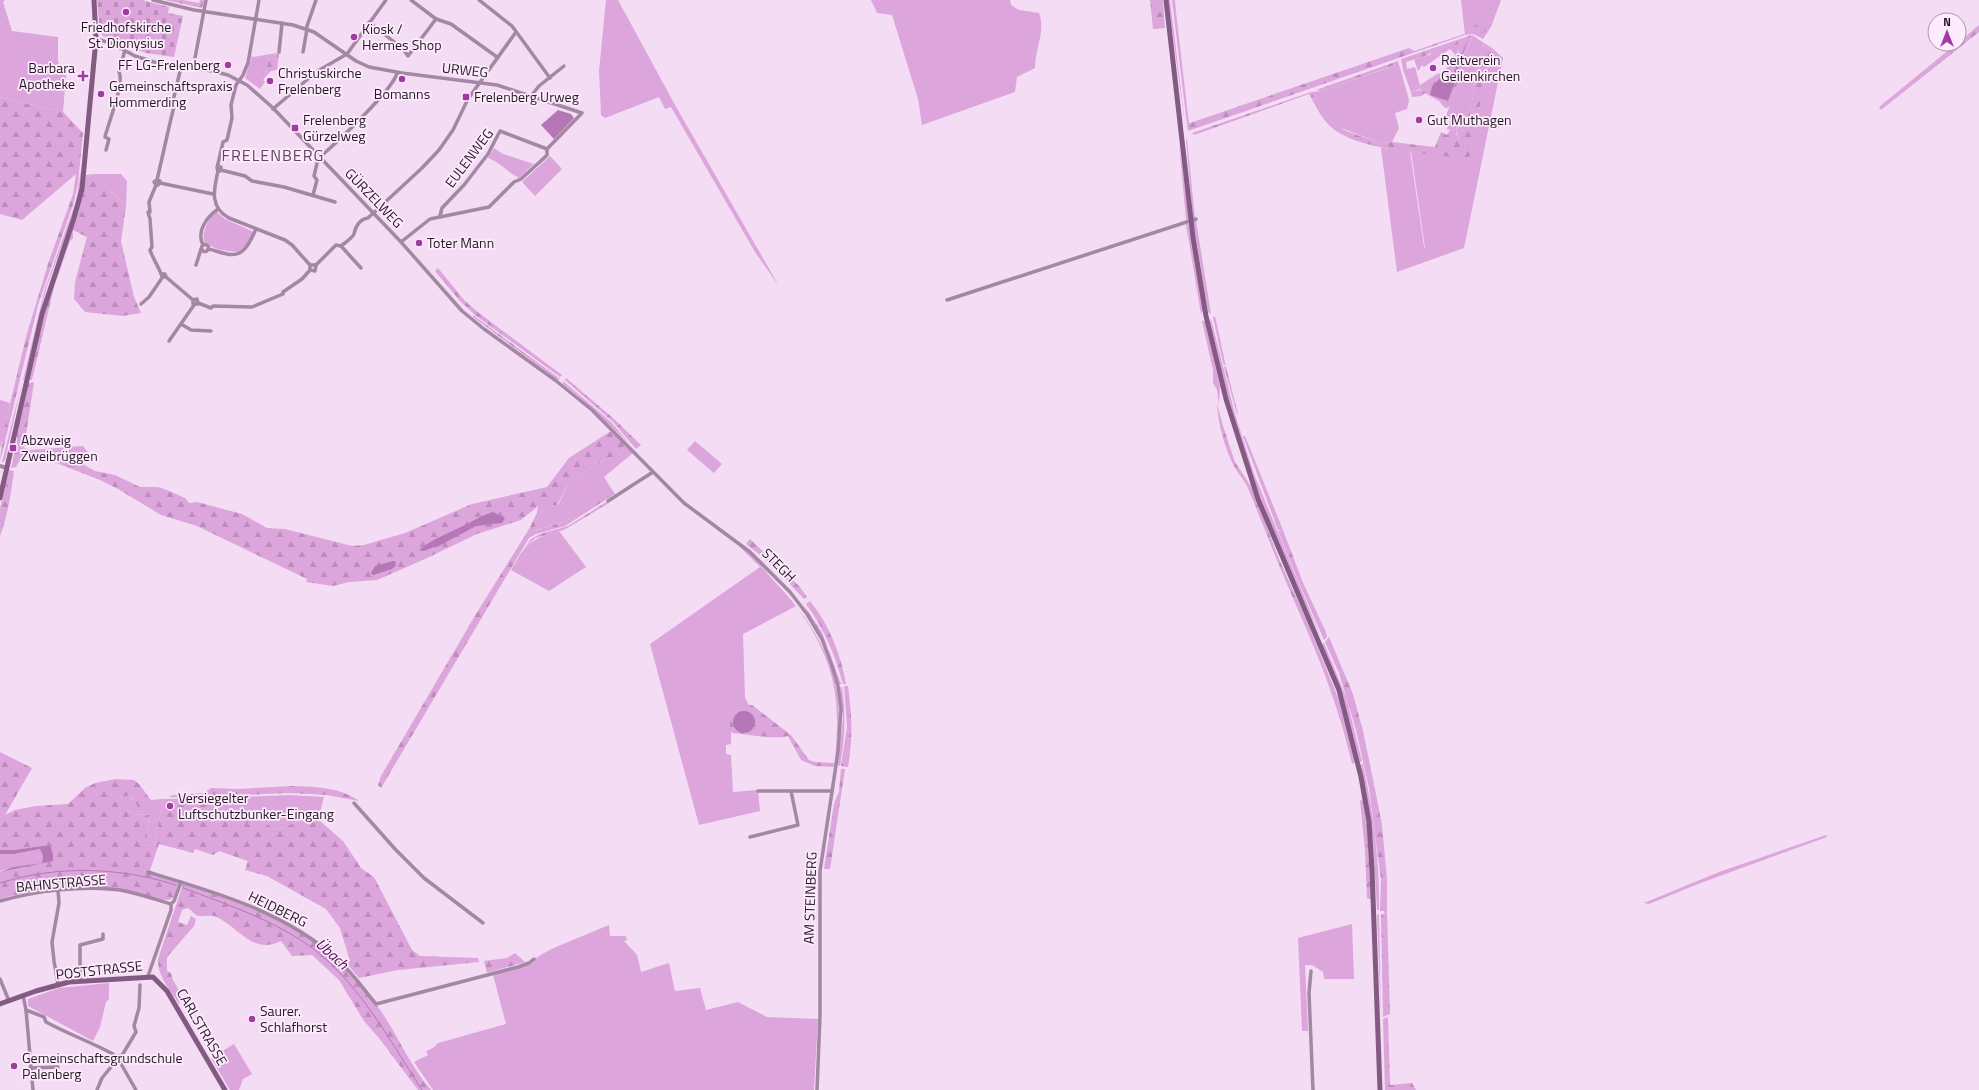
<svg xmlns="http://www.w3.org/2000/svg" width="1979" height="1090" viewBox="0 0 1979 1090" font-family="'Titillium Web',sans-serif">
	<style>
		.green { fill: #dca5dc }
		.forest { fill: url(#forest-firs) }
		.wetland { fill: url(#wetland-marsh) }
		.cemetery { fill: url(#cemetery-stones) }
		.water { fill: #b677b6 }
		.lines { fill: none; stroke-linecap: round; stroke-linejoin: round }
		.stream { stroke: #b677b6; stroke-width: 1 }
		.minor { stroke: #a387a3; stroke-width: 3.5 }
		.tertiary { stroke: #a387a3; stroke-width: 4 }
		.secondary { stroke: #825a82; stroke-width: 5 }
		.poi-dot { fill: #9f3ca2; stroke: #ffebfe; stroke-width: 1.5 }
		.labels { text-anchor: middle; stroke-width: 3.5; stroke-linejoin: round; paint-order: stroke }
		.poi-label { font-size: 14px; fill: #231a23; stroke: #ffebfe; text-anchor: start }
		.street-label { font-size: 14px; fill: #231a23; stroke: #ffebfe }
		.water-label { font-size: 15px; font-style: italic; fill: #490e4b; stroke: #ffebfe }
		.quarter-label { font-size: 16px; letter-spacing: 1px; fill: #5f4a5f; stroke: #ffebfe }
	</style>
	<defs>
		<pattern id="forest-firs" width="22" height="20" patternUnits="userSpaceOnUse"><rect width="22" height="20" fill="#dca5dc"/><path d="M5 1l3.5 6h-7zM16 11l3.5 6h-7z" fill="#bc8dbc"/></pattern>
		<pattern id="wetland-marsh" width="20" height="14" patternUnits="userSpaceOnUse"><rect width="20" height="14" fill="#dca5dc"/><path d="M1 5h8M5 5V1M11 12h8M15 12V8" fill="none" stroke="#bc8dbc"/></pattern>
		<pattern id="cemetery-stones" width="16" height="16" patternUnits="userSpaceOnUse"><rect width="16" height="16" fill="#dca5dc"/><path d="M2 7V4a2 2 0 0 1 4 0v3zM10 15v-3a2 2 0 0 1 4 0v3z" fill="#bc8dbc"/></pattern>
	</defs>
	<rect width="100%" height="100%" fill="#f4dcf4"/>
	<!-- green -->
	<g class="green">
		<path d="M0,0H5L3,2L12,31L58,37V62L66,76L63,112L0,97Z"/>
		<path d="M606,0H618L675,105L779,286L755,252L671,107L665,109L659,97L605,118L601,115L599,71Z"/>
		<path d="M871,0H1010L1011,5L1019,10L1039,13C1046,31 1035,48 1035,68L1017,77L1015,92L922,125L918,99L892,15L877,13Z"/>
		<path d="M1168,0H1170L1186,132Z"/>
		<path d="M1172,0H1175L1176,12L1189,124H1187Z"/>
		<path d="M1461,0H1501L1491,27L1483,39L1473,34L1465,35Z"/>
		<path d="M1472,35L1484,43L1470,110L1459,139L1456,131C1462,123 1461,118 1454,111L1450,115L1456,121L1454,131L1447,129L1451,119L1445,117L1450,106Z"/>
		<path d="M1463,41L1458,52V58L1450,49L1424,67L1422,65L1418,71L1414,59L1430,55L1432,52L1438,53L1441,48Z"/>
		<path d="M1492,48L1503,58L1464,248L1397,272L1381,148L1410,151L1424,247L1425,248L1411,151L1469,158Z"/>
		<path d="M270,54L265,73L267,75L263,80L265,82L260,89L245,78L252,56L254,57Z"/>
		<path d="M1396,65L1397,68H1400L1409,100L1407,109L1395,113L1399,128L1392,142L1380,143L1341,128L1330,121L1311,92L1322,91Z"/>
		<path d="M1415,67L1421,89L1411,92L1403,70Z"/>
		<path d="M1187,139L1195,218H1193L1186,140Z"/>
		<path d="M1179,143L1189,219L1186,220Z"/>
		<path d="M494,148L503,154L534,164L519,178C507,172 500,162 488,158Z"/>
		<path d="M550,156L562,169L535,196L522,182Z"/>
		<path d="M81,170L80,189L73,215L47,286L24,380H23L45,289L76,201Z"/>
		<path d="M93,174H121L127,181L126,207C116,194 103,186 93,174Z"/>
		<path d="M217,212L225,219L254,232L247,245L238,252C225,251 215,250 204,242C202,231 208,218 217,212Z"/>
		<path d="M1193,220H1196L1211,314L1208,312Z"/>
		<path d="M1186,224H1189L1203,310L1201,314Z"/>
		<path d="M1215,316L1226,367L1223,363L1213,317Z"/>
		<path d="M1211,319L1235,414L1254,474L1322,640L1282,553L1252,475L1226,390L1210,322Z"/>
		<path d="M1202,321H1205L1220,386L1219,405L1217,390L1213,383V370Z"/>
		<path d="M22,382L5,461L2,462Z"/>
		<path d="M0,400L10,403L0,448Z"/>
		<path d="M1243,436H1245L1283,530H1278Z"/>
		<path d="M695,441L722,464L714,473L687,450Z"/>
		<path d="M625,445L633,453L604,477L615,494L566,521L532,531L540,515L548,505H558L569,483L596,464L620,455Z"/>
		<path d="M14,454L22,456L16,467L11,468Z"/>
		<path d="M713,527C721,532 731,537 738,544C751,553 762,567 772,579C814,622 845,671 838,734C837,744 838,758 834,767C842,700 836,661 796,606L743,634L745,698L749,705L737,706L731,730V744L726,745V754L731,755L733,792L758,790L760,811L699,825L650,644L760,567L737,544Z"/>
		<path d="M559,531L586,567L549,591L511,570C528,544 527,540 559,531Z"/>
		<path d="M1303,583L1326,632L1327,637L1324,640L1300,585Z"/>
		<path d="M1299,612L1304,614L1339,700L1355,762L1352,764C1340,711 1321,662 1299,612Z"/>
		<path d="M1329,637L1342,668L1339,673L1325,642Z"/>
		<path d="M1324,643L1346,697L1362,761L1360,762L1345,705L1322,644Z"/>
		<path d="M840,687H842C846,714 845,738 840,766L838,765L843,718Z"/>
		<path d="M1362,726L1374,784L1369,788L1356,730Z"/>
		<path d="M1361,764H1363C1373,811 1380,862 1379,910H1377L1373,841Z"/>
		<path d="M129,794L139,809L146,803L142,799L143,797L148,796L151,800L163,799L154,846L147,845V834L149,815L133,814L127,810L130,807L121,797Z"/>
		<path d="M289,795L324,797L318,821L297,822L277,830L256,818L207,822V804L243,801L245,797Z"/>
		<path d="M1826,835L1827,837L1698,884L1649,904L1644,903L1719,872Z"/>
		<path d="M40,849L43,856L42,863L13,867L0,871V854H14Z"/>
		<path d="M1387,879V912L1384,913V911H1380L1381,880Z"/>
		<path d="M1379,914L1381,1018L1377,915Z"/>
		<path d="M1352,924L1354,979H1324L1323,972L1312,965H1305L1308,1031H1302L1298,938Z"/>
		<path d="M609,925L610,936H626L627,940L624,941L637,955L641,972L669,963L675,991L700,988L706,1010L738,1002L767,1017L818,1019L814,1090H433L414,1062L428,1055L426,1051L433,1048L438,1043L506,1024L493,975L528,964L542,954L556,947Z"/>
		<path d="M109,983V999L106,1002L100,1027L93,1041L28,1006V999L59,988Z"/>
		<path d="M234,1044L252,1074L243,1079L239,1090H230L211,1058Z"/>
	</g>
	<!-- forest -->
	<g class="forest">
		<path d="M165,0H183L199,3L200,0H204L202,8Z"/>
		<path d="M1150,0H1163L1165,28L1153,29Z"/>
		<path d="M1979,25V32L1881,110L1879,107L1956,44H1959V42Z"/>
		<path d="M1464,34L1465,35L1188,131L1187,124L1409,48L1414,51Z"/>
		<path d="M1472,35L1450,107L1445,108L1439,101L1425,93L1421,96L1412,97L1411,92L1421,90L1420,85L1437,74L1443,73L1449,65L1458,58L1459,49L1463,41L1456,45H1449L1447,48H1441L1438,53L1432,52L1428,55L1406,62L1407,69L1403,70L1401,59Z"/>
		<path d="M1484,43L1492,48L1469,159C1433,154 1357,151 1331,127C1321,118 1316,106 1309,94L1194,135L1192,133L1311,92L1330,121L1346,131L1380,143L1392,142L1435,147L1441,132L1447,135L1450,130L1454,131L1456,121L1449,114L1450,109C1467,114 1457,125 1456,133L1459,139L1470,110Z"/>
		<path d="M279,53L277,70L271,71L267,75L265,74L270,54Z"/>
		<path d="M1398,61L1400,68H1397L1395,65L1322,91L1316,90Z"/>
		<path d="M0,97L63,112L83,133L78,183L74,202L38,305L0,462L2,437L26,337L48,264L73,194L76,174L22,220L0,214Z"/>
		<path d="M93,174C103,186 116,194 126,207L121,241L134,297L141,313L122,316L85,312L74,299L75,282L87,237L73,230V238L70,241L54,287L32,380H28L49,296L78,213L86,175Z"/>
		<path d="M438,268L465,301L479,313L562,375L560,377L475,315L460,301L435,271Z"/>
		<path d="M473,315L560,379L558,380L473,317Z"/>
		<path d="M1224,367H1226L1238,414H1237Z"/>
		<path d="M566,378L613,418L641,445L636,449L613,422L565,380Z"/>
		<path d="M563,381L611,422L629,443L577,395L563,384Z"/>
		<path d="M34,382L24,448L31,450L83,446L88,452L84,465L95,471L115,475L140,487H158L167,490L185,498L189,503L197,502L242,514L267,528L285,529L352,546L364,545L405,533L472,504L547,487L569,458L611,431L625,445L620,455L596,464L569,483L557,505H548L540,515L533,531L566,521L608,496L610,497L565,526L536,534L529,538L381,788L378,785L381,776L476,614L529,529L537,513L538,506L521,520L477,534L425,559L377,580L349,582L333,586L306,582L307,579L197,526L161,515L118,489L100,480L41,457L30,454L22,456L14,454L17,445V429L28,383Z"/>
		<path d="M1217,404L1223,426L1235,462L1252,488L1279,559L1304,614L1299,612C1281,571 1265,530 1248,488C1245,481 1239,475 1235,468C1225,449 1218,425 1217,404Z"/>
		<path d="M9,470L14,471C11,494 8,514 0,536V509Z"/>
		<path d="M608,501L609,503L564,530L535,538L528,545L510,570L531,539L540,534L568,526Z"/>
		<path d="M1283,530L1303,583L1300,585L1278,531Z"/>
		<path d="M750,539L799,586L807,597L804,599L770,563L746,544Z"/>
		<path d="M810,601C829,624 841,655 846,684H843C835,655 824,628 806,604Z"/>
		<path d="M803,604L822,632L841,684H839L827,647Z"/>
		<path d="M1342,668L1353,694L1361,724L1362,726L1356,730L1339,673Z"/>
		<path d="M844,686H848C852,717 853,736 848,767L841,766L847,727Z"/>
		<path d="M752,705L791,735L809,760L815,762L834,763V767L815,766L801,760L788,736C776,740 747,734 732,733C729,726 728,711 736,706C740,704 748,705 752,705Z"/>
		<path d="M0,752L32,768L5,815L15,810L36,806L68,804L85,788L95,783L116,779L134,780L139,784L148,796L142,799L146,803V807L142,810L139,809L130,795L121,797L131,807L127,810L133,814L149,815L147,834V845L154,846L163,799L245,797L243,801L207,804V822L256,818L277,830L297,822L320,821L343,841L361,868L374,877L412,950L420,956L478,958L479,962L398,970L359,978L347,964L350,961L340,928L326,909L267,876L245,870L248,861L219,851L213,855L195,849L193,853L159,844L149,873L179,883L174,897L169,900C154,900 139,892 124,890C84,884 39,888 0,899V872L52,861L50,845L13,850H0Z"/>
		<path d="M841,769H845L830,869H824L834,804L839,791Z"/>
		<path d="M1374,784L1382,825L1387,879L1381,880L1369,788Z"/>
		<path d="M293,786C316,787 340,787 359,801L327,795L289,793L223,796L169,797L174,795L204,793L211,788L237,789Z"/>
		<path d="M1360,800L1363,801L1368,833L1372,900L1367,898L1365,851Z"/>
		<path d="M183,884C223,897 264,911 301,933C330,949 355,978 375,1003C396,1030 408,1064 431,1090H418L379,1038L364,1021L339,980L312,955L292,956L281,941C253,955 239,928 217,917C211,914 205,917 199,916C193,915 192,909 187,908L182,910L178,922L187,925L191,916L196,919L194,926L167,957V971L171,973L173,980L181,994L179,1004C170,990 157,976 158,959Z"/>
		<path d="M1387,912L1390,1014L1383,1017L1381,915Z"/>
		<path d="M515,953L525,962L487,973L484,961L507,958Z"/>
		<path d="M1388,1017L1390,1085L1412,1083L1416,1090H1385L1383,1019Z"/>
	</g>
	<!-- wetland -->
	<circle class="wetland" cx="1481" cy="26" r="7"/>
	<!-- cemetery -->
	<path class="cemetery" d="M97,0H142L169,7L168,13L183,16L174,57L146,53L103,36L100,32Z"/>
	<!-- water -->
	<g class="water">
		<path d="M1469,37L1456,73L1457,77L1448,101L1430,95L1432,87L1442,76L1454,72Z"/>
		<path d="M558,110L571,114L574,118L554,139L541,125Z"/>
		<path d="M493,512L505,518L502,523L476,526L437,547H434L424,551L419,550C432,539 447,534 461,527C472,522 482,515 493,512Z"/>
		<path d="M393,561H395L396,565L392,569L373,575L371,573L375,566Z"/>
		<circle cx="744" cy="722" r="11"/>
		<path d="M50,845L53,855V861L0,872L13,867L42,863L43,856L40,849L14,854H0V850H13Z"/>
	</g>
	<g class="lines">
		<!-- stream -->
		<g class="stream">
			<path d="M0,883C57,865 120,867 176,885"/>
			<path d="M183,888C218,901 256,914 289,933C351,967 385,1033 422,1090"/>
		</g>
		<!-- minor -->
		<g class="minor">
			<path d="M153,0L194,10L293,25L314,32L356,61L369,67L402,73L497,85L582,113L547,149V155L543,159L521,179L514,182L489,207L430,219L401,242"/>
			<path d="M411,0L436,19L451,24L497,57"/>
			<path d="M479,0L512,26L550,78"/>
			<path d="M369,22L403,49L408,56L436,19"/>
			<path d="M306,29L316,0"/>
			<path d="M96,39L111,43L135,56L154,62L212,71L228,75L247,85L272,107L401,242L462,311L484,329L555,380L592,410L684,503L750,552L790,592L807,614L822,639L832,666L838,686L841,709L838,752L820,871V1016L817,1090"/>
			<path d="M279,52L282,23"/>
			<path d="M303,52L307,29"/>
			<path d="M195,58L206,0"/>
			<path d="M531,96L539,86L564,66"/>
			<path d="M273,109L316,72L347,54L386,0"/>
			<path d="M106,150L109,139L105,137C108,124 125,82 119,72L125,50"/>
			<path d="M320,157C335,144 393,90 397,73"/>
			<path d="M218,167H221L220,171H218L217,168L223,142L227,140L232,118L231,105L236,85L243,75L248,63L259,0"/>
			<path d="M221,170L245,176L252,181L284,187L335,202"/>
			<path d="M218,171C214,189 209,207 229,218L285,240L292,245L310,265"/>
			<path d="M157,180L160,181L158,185H156L154,182L157,180L170,123L174,106L173,101L181,67"/>
			<path d="M160,183L213,194"/>
			<path d="M156,185L149,202L150,212H148L150,219L152,247L150,250C152,257 162,273 162,277H166L165,274H162"/>
			<path d="M313,195L317,180L314,176L317,163L321,159"/>
			<path d="M440,216L442,208L464,185L488,154L500,131L547,149"/>
			<circle cx="205" cy="248" r="3.5"/>
			<path d="M203,245C196,231 207,217 218,209"/>
			<path d="M341,246L361,268"/>
			<path d="M208,249C215,250 220,253 227,254C244,258 250,242 256,229"/>
			<path d="M196,265L201,249"/>
			<path d="M316,265L336,245L341,246C345,243 352,238 354,234C355,228 359,219 368,218L422,168L439,150L453,130L468,99L516,32"/>
			<path d="M166,277L193,300L197,299L198,304H193V300"/>
			<path d="M947,300L1196,219"/>
			<path d="M198,303L211,308L213,306L252,307L283,294V292L302,279L310,270V265H316L315,271L310,270"/>
			<path d="M141,304L149,297L162,278"/>
			<path d="M181,324L191,330L211,331"/>
			<path d="M169,341L194,305"/>
			<path d="M608,501L653,472"/>
			<path d="M758,791H791"/>
			<path d="M354,803L395,849L424,878L483,923"/>
			<path d="M750,837L798,825L791,791H832"/>
			<path d="M148,872C215,892 286,912 338,960C353,973 364,990 376,1004L518,967L529,963L534,959"/>
			<path d="M58,891L59,903L52,942L54,961L58,984"/>
			<path d="M0,901C36,891 83,885 120,890C137,893 154,899 171,904"/>
			<path d="M1311,971L1309,993L1313,1090"/>
			<path d="M148,976L171,910V904L174,901L181,882"/>
			<path d="M0,979L9,1001"/>
			<path d="M80,981V945L103,939V934"/>
			<path d="M23,995L26,1010L33,1090"/>
			<path d="M26,1010L44,1017L46,1022C68,1034 91,1042 113,1054L115,1057"/>
			<circle cx="118" cy="1059" r="3.5"/>
			<path d="M121,1057L136,1032L134,1026L139,1008L140,985"/>
			<path d="M120,1062L136,1090"/>
			<path d="M30,1068L58,1067"/>
			<path d="M97,1090L102,1078L116,1061"/>
		</g>
		<!-- tertiary -->
		<path class="tertiary" d="M0,466L7,468"/>
		<!-- secondary -->
		<g class="secondary">
			<path d="M1166,0L1193,237L1206,316L1226,399L1258,499L1339,690L1361,777L1369,822L1372,869L1380,1090"/>
			<path d="M0,498L42,314L74,218L82,189L96,39L94,0"/>
			<path d="M0,1004L36,991L69,982L153,977L167,991L225,1090"/>
		</g>
	</g>
	<!-- markers -->
	<g class="poi-dot">
		<circle cx="126" cy="12" r="4"/>
		<circle cx="354" cy="37" r="4"/>
		<circle cx="228" cy="65" r="4"/>
		<circle cx="1433" cy="68" r="4"/>
		<path d="M81 70h4v4h4v4h-4v4h-4v-4h-4v-4h4z"/>
		<circle cx="402" cy="79" r="4"/>
		<circle cx="270" cy="81" r="4"/>
		<circle cx="101" cy="94" r="4"/>
		<rect x="462" y="93" width="8" height="8" rx="2"/>
		<circle cx="1419" cy="120" r="4"/>
		<rect x="291" y="124" width="8" height="8" rx="2"/>
		<circle cx="419" cy="243" r="4"/>
		<rect x="9" y="444" width="8" height="8" rx="2"/>
		<circle cx="170" cy="806" r="4"/>
		<circle cx="252" cy="1019" r="4"/>
		<circle cx="14" cy="1066" r="4"/>
	</g>
	<g class="labels">
		<!-- poi labels -->
		<g class="poi-label">
			<text x="126" y="32" text-anchor="middle">Friedhofskirche<tspan x="126" dy="16">St. Dionysius</tspan></text>
			<text x="362" y="34">Kiosk /<tspan x="362" dy="16">Hermes Shop</tspan></text>
			<text x="1441" y="65">Reitverein<tspan x="1441" dy="16">Geilenkirchen</tspan></text>
			<text x="220" y="70" text-anchor="end">FF LG-Frelenberg</text>
			<text x="75" y="73" text-anchor="end">Barbara<tspan x="75" dy="16">Apotheke</tspan></text>
			<text x="278" y="78">Christuskirche<tspan x="278" dy="16">Frelenberg</tspan></text>
			<text x="109" y="91">Gemeinschaftspraxis<tspan x="109" dy="16">Hommerding</tspan></text>
			<text x="402" y="99" text-anchor="middle">Bomanns</text>
			<text x="474" y="102">Frelenberg Urweg</text>
			<text x="303" y="125">Frelenberg<tspan x="303" dy="16">Gürzelweg</tspan></text>
			<text x="1427" y="125">Gut Muthagen</text>
			<text x="427" y="248">Toter Mann</text>
			<text x="21" y="445">Abzweig<tspan x="21" dy="16">Zweibrüggen</tspan></text>
			<text x="178" y="803">Versiegelter<tspan x="178" dy="16">Luftschutzbunker-Eingang</tspan></text>
			<text x="260" y="1016">Saurer.<tspan x="260" dy="16">Schlafhorst</tspan></text>
			<text x="22" y="1063">Gemeinschaftsgrundschule<tspan x="22" dy="16">Palenberg</tspan></text>
		</g>
		<!-- street labels -->
		<g class="street-label">
			<text transform="translate(465 70) rotate(6)" y="5">URWEG</text>
			<text transform="translate(469 158) rotate(-53)" y="5">EULENWEG</text>
			<text transform="translate(374 198) rotate(46)" y="5">GÜRZELWEG</text>
			<text transform="translate(779 565) rotate(45)" y="5">STEGH</text>
			<text transform="translate(61 883) rotate(-5)" y="5">BAHNSTRASSE</text>
			<text transform="translate(810 898) rotate(-88)" y="5">AM STEINBERG</text>
			<text transform="translate(278 909) rotate(26)" y="5">HEIDBERG</text>
			<text transform="translate(99 970) rotate(-6)" y="5">POSTSTRASSE</text>
			<text transform="translate(202 1027) rotate(60)" y="5">CARLSTRASSE</text>
		</g>
		<!-- water labels -->
		<g class="water-label">
			<text transform="translate(332 954) rotate(42)" y="5">Übach</text>
		</g>
		<!-- quarter labels -->
		<g class="quarter-label">
			<text x="273" y="161">FRELENBERG</text>
		</g>
	</g>
	<!-- north arrow -->
	<g transform="translate(1947 32)"><circle r="19" fill="#ffebfe" stroke="#a797a6"/>
	<path d="M0-3L7 15L0 10L-7 15Z" fill="#9f3ca2"/>
	<text y="-6" font-size="11" font-weight="bold" text-anchor="middle" fill="#231a23">N</text>
	</g>
</svg>
